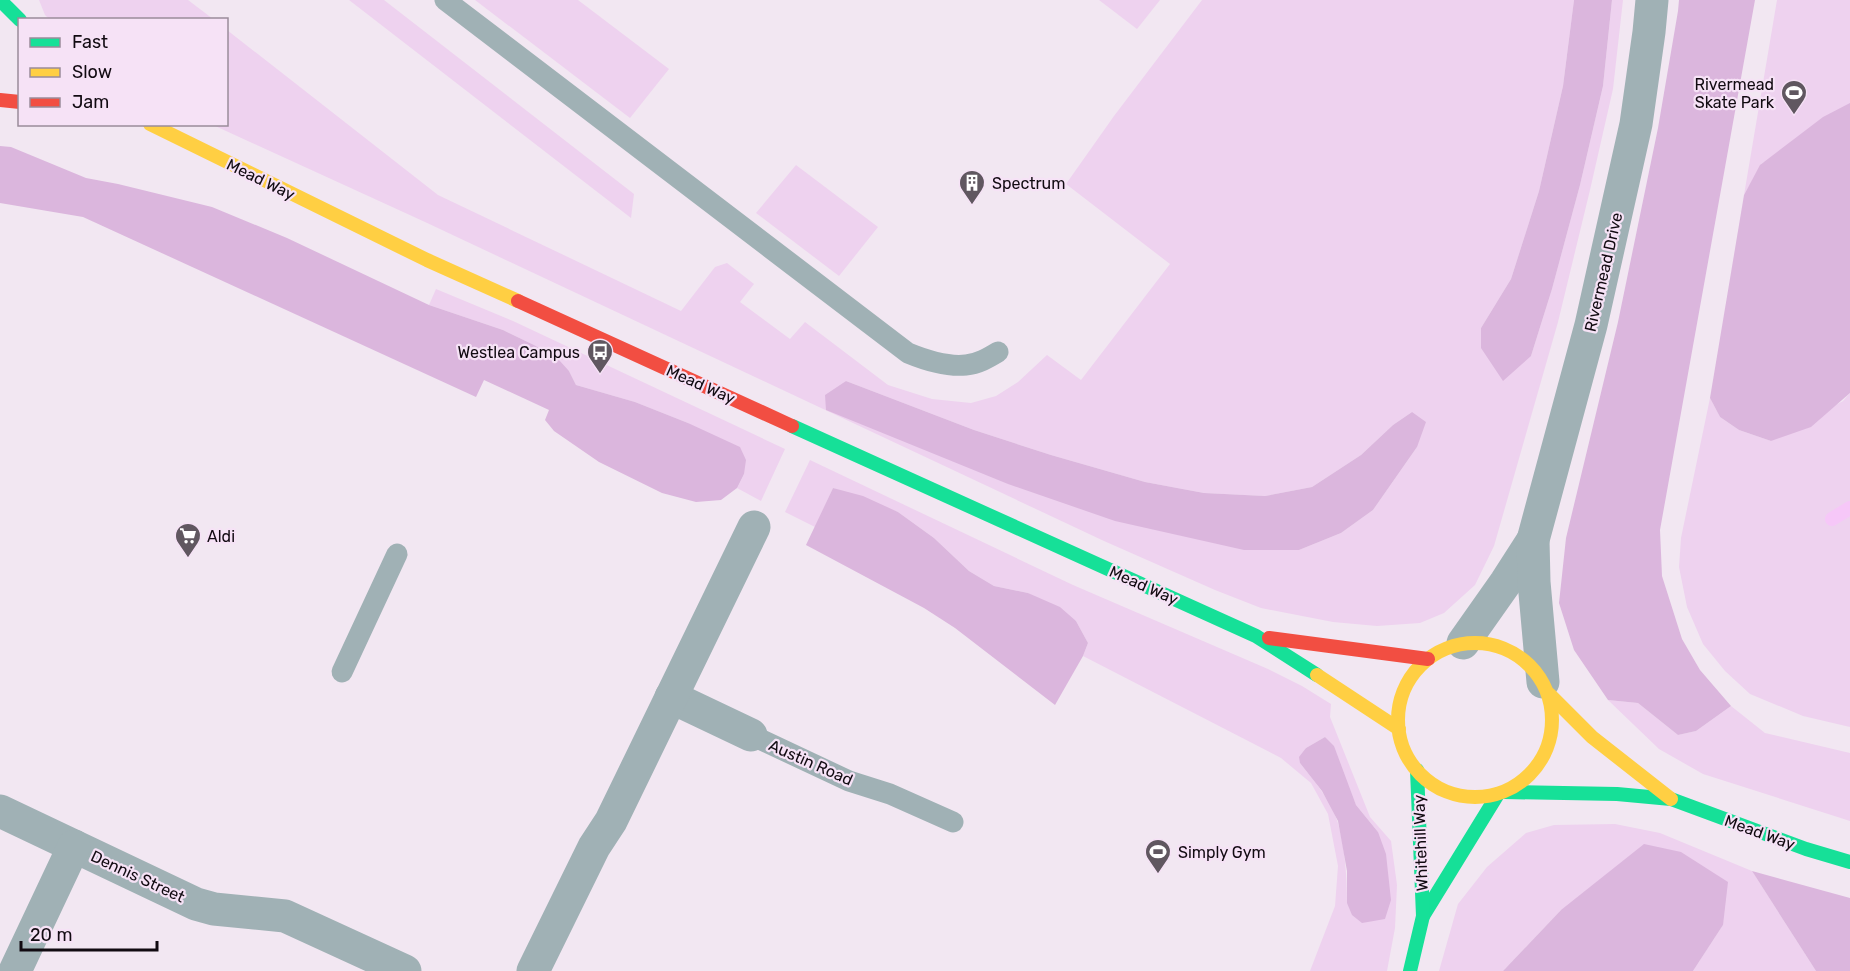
<svg xmlns="http://www.w3.org/2000/svg" width="1850" height="971" viewBox="0 0 1850 971" font-family="Rubik,sans-serif">
	<style>
		.green { fill: #eed2ef; fill-rule: evenodd }
		.forest { fill: #dbb6dd }
		.lines { fill: none; stroke-linecap: round; stroke-linejoin: round }
		.stream { stroke: #f6c7f8; stroke-width: 14 }
		.lane { stroke: #a0b1b5; stroke-width: 21 }
		.street { stroke: #a0b1b5; stroke-width: 33 }
		.fast { stroke: #16e098; stroke-width: 14 }
		.slow { stroke: #ffcf43; stroke-width: 14 }
		.jam { stroke: #f24e42; stroke-width: 14 }
		.labels { text-anchor: middle; stroke-width: 4.5; stroke-linejoin: round; paint-order: stroke }
		.poi-label { font-size: 16px; fill: #110a11; stroke: #f6e2f6; text-anchor: start }
		.street-label { font-size: 16px; fill: #110a11; stroke: #f6e2f6 }
	</style>
	<rect width="100%" height="100%" fill="#f2e7f2"/>
	<!-- green -->
	<g class="green">
		<path d="M39,0H188L213,19H49L45,15Z"/>
		<path d="M349,0H384L634,194L631,218Z"/>
		<path d="M475,0H578L669,69L630,118Z"/>
		<path d="M1099,0H1160L1137,29Z"/>
		<path d="M1202,0H1574L1563,86L1539,191L1511,279L1481,328L1531,356L1552,289L1580,185L1603,86L1612,0H1623L1613,89L1590,190L1558,322L1494,546L1475,585L1444,613L1420,623L1377,626L1333,622L1261,608L1215,590L1104,541L425,222L213,125L226,124L227,30L438,195L681,311L715,267L727,263L754,284L740,302L790,339L805,322L888,385L932,399L971,403L996,396L1018,382L1047,355L1081,380L1170,264L1066,184L1114,116ZM846,381L974,430L1051,455L1145,482L1204,493L1265,496L1312,487L1361,455L1393,425L1412,412L1417,447L1373,510L1341,533L1299,550L827,410Z"/>
		<path d="M1777,0H1850V134L1762,163L1744,195Z"/>
		<path d="M796,165L878,227L839,276L756,213Z"/>
		<path d="M436,289L513,321L785,449L761,501L737,488L744,474L688,423L635,402L576,385L569,371L534,345L503,330L429,305Z"/>
		<path d="M1850,393V727L1803,716L1750,694L1725,671L1703,644L1687,607L1679,567L1681,538L1710,398L1720,417L1739,430L1771,441L1843,401Z"/>
		<path d="M810,460L1073,585L1268,669L1302,686L1331,704L1330,717L1370,817L1391,841L1397,885L1395,928L1387,971H1310L1335,906L1338,866L1328,814L1311,783L1281,758L1083,656L1088,643L1076,621L1028,593L994,586L969,571L934,538L898,512L833,488L815,527L785,512ZM1325,737L1356,805L1378,832L1347,903C1347,876 1345,849 1338,823C1331,800 1314,781 1300,763L1306,748Z"/>
		<path d="M1608,700L1638,703L1678,735L1696,731L1731,706L1765,733L1850,753V821L1703,774L1659,749Z"/>
		<path d="M1615,824L1660,833L1752,871L1816,971H1693L1723,925L1561,910L1503,971H1439L1458,904L1487,867L1526,833L1554,825Z"/>
	</g>
	<!-- forest -->
	<g class="forest">
		<path d="M1574,0H1612L1603,86L1580,185L1552,289L1531,356L1503,381L1481,348V328L1511,279L1539,191L1563,86Z"/>
		<path d="M1679,0H1755L1660,530L1662,576L1682,639L1700,670L1731,706L1696,731L1678,735L1638,703L1608,700L1574,650L1559,603L1566,538L1618,322L1658,128L1678,11Z"/>
		<path d="M1850,103V393L1811,427L1771,441L1739,430L1720,417L1710,398L1744,195L1760,165L1823,117Z"/>
		<path d="M0,146L11,147L86,178L118,184L212,207L287,238L429,305L503,330L534,345L559,360L569,371L576,385L635,402L688,423L740,447L746,460L744,474L737,488L721,500L696,502L662,493L599,462L554,431L545,420L549,410L484,380L476,397L83,217L0,203Z"/>
		<path d="M846,381L974,430L1051,455L1145,482L1204,493L1265,496L1312,487L1361,455L1393,425L1412,412L1426,422L1417,447L1373,510L1341,533L1299,550H1244L1115,521L1008,484L826,410L825,395Z"/>
		<path d="M833,488L863,496L898,512L934,538L969,571L994,586L1028,593L1060,607L1076,621L1088,643L1083,656L1055,705L955,628L924,608L806,545Z"/>
		<path d="M1325,737L1334,746L1356,805L1378,832L1386,854L1391,900L1385,919L1362,923L1352,915L1347,903V871L1338,821L1322,791L1300,763L1299,757L1306,748Z"/>
		<path d="M1644,844L1681,852L1728,882L1723,925L1693,971H1503L1561,910Z"/>
		<path d="M1752,871L1850,898V971H1816Z"/>
	</g>
	<g class="lines">
		<!-- stream -->
		<path class="stream" d="M1832,519L1850,508"/>
		<!-- lane -->
		<g class="lane">
			<path d="M445,0L908,353C925,360 948,367 966,365C978,364 988,358 998,352"/>
			<path d="M342,672L397,554"/>
			<path d="M751,735L849,781L890,794L953,822"/>
		</g>
		<!-- street -->
		<g class="street">
			<path d="M1463,643L1506,582L1533,540"/>
			<path d="M1543,682L1534,582L1533,540L1591,325L1636,124L1649,32L1652,0"/>
			<path d="M671,697L751,735"/>
			<path d="M0,811L196,904L214,909L285,916L405,971"/>
			<path d="M15,971L74,846"/>
			<path d="M533,971L594,847L611,821L754,527"/>
		</g>
		<!-- fast -->
		<g class="fast">
			<path d="M0,0L20,20"/>
			<path d="M792,426L1256,636L1317,675"/>
			<path d="M1505,792L1617,794L1671,799L1806,849L1850,862"/>
			<path d="M1423,916L1498,794"/>
			<path d="M1410,971L1423,916L1417,770"/>
		</g>
		<!-- slow -->
		<g class="slow">
			<path d="M150,124L427,260L518,301"/>
			<circle cx="1475" cy="720" r="77"/>
			<path d="M1317,675L1399,729"/>
			<path d="M1549,694L1592,737L1671,799"/>
		</g>
		<!-- jam -->
		<g class="jam">
			<path d="M0,100L20,102"/>
			<path d="M518,301L792,426"/>
			<path d="M1269,638L1428,659"/>
		</g>
	</g>
	<!-- icons -->
	<defs>
		<symbol id="stadium-pin" viewBox="-11 -11 22 30"><path d="M0 17L-7.5 6A9.5 9.5 0 1 1 7.5 6Z" fill="#605760" stroke="#f6e2f6"/><path d="M0-5a6.5 5 0 1 0 0 10a6.5 5 0 1 0 0-10ZM-3.5-1.8h7v3.6h-7Z" fill="#fff"/></symbol>
		<symbol id="building-pin" viewBox="-11 -11 22 30"><path d="M0 17L-7.5 6A9.5 9.5 0 1 1 7.5 6Z" fill="#605760" stroke="#f6e2f6"/><path d="M-4-6H4V6H1V3H-1V6H-4ZM-2.5-4.3h1.7v1.8h-1.7ZM.8-4.3h1.7v1.8H.8ZM-2.5-1h1.7V.8h-1.7ZM.8-1h1.7V.8H.8Z" fill="#fff"/></symbol>
		<symbol id="bus-pin" viewBox="-11 -11 22 30"><path d="M0 17L-7.5 6A9.5 9.5 0 1 1 7.5 6Z" fill="#605760" stroke="#f6e2f6"/><path d="M-5-6H5V4H4V6H2V4H-2V6H-4V4H-5ZM-3.5-4V0h7V-4ZM-3.5 1.2v1.5H-2V1.2ZM2 1.2v1.5H3.5V1.2Z" fill="#fff"/></symbol>
		<symbol id="supermarket-pin" viewBox="-11 -11 22 30"><path d="M0 17L-7.5 6A9.5 9.5 0 1 1 7.5 6Z" fill="#605760" stroke="#f6e2f6"/><path d="M-6-5.5h2.5l.6 2H6L4.5 2H-2.5L-4.4-4H-6ZM-1.5 3.2a1.3 1.3 0 1 0 .1 0ZM3 3.2a1.3 1.3 0 1 0 .1 0Z" fill="#fff"/></symbol>
	</defs>
	<g fill-rule="evenodd">
		<use href="#stadium-pin" x="1779" y="78" width="30" height="40"/>
		<use href="#building-pin" x="957" y="168" width="30" height="40"/>
		<use href="#bus-pin" x="585" y="337" width="30" height="40"/>
		<use href="#supermarket-pin" x="173" y="521" width="30" height="40"/>
		<use href="#stadium-pin" x="1143" y="837" width="30" height="40"/>
	</g>
	<g class="labels">
		<!-- poi labels -->
		<g class="poi-label">
			<text x="1774" y="90" text-anchor="end">Rivermead<tspan x="1774" dy="18">Skate Park</tspan></text>
			<text x="992" y="189">Spectrum</text>
			<text x="580" y="358" text-anchor="end">Westlea Campus</text>
			<text x="207" y="542">Aldi</text>
			<text x="1178" y="858">Simply Gym</text>
		</g>
		<!-- street labels -->
		<g class="street-label">
			<text transform="translate(261 179) rotate(26)" y="6">Mead Way</text>
			<text transform="translate(1603 272) rotate(-77)" y="6">Rivermead Drive</text>
			<text transform="translate(701 384) rotate(24)" y="6">Mead Way</text>
			<text transform="translate(1144 585) rotate(24)" y="6">Mead Way</text>
			<text transform="translate(811 762) rotate(24)" y="6">Austin Road</text>
			<text transform="translate(1760 832) rotate(20)" y="6">Mead Way</text>
			<text transform="translate(1420 843) rotate(-92)" y="6">Whitehill Way</text>
			<text transform="translate(138 876) rotate(25)" y="6">Dennis Street</text>
		</g>
	</g>
	<!-- legend -->
	<rect x="18" y="18" width="210" height="108" fill="#f6e2f6" stroke="#9a8c9a" stroke-width="1.5"/>
	<rect x="30" y="38" width="30" height="9" fill="#16e098" stroke="#9a8c9a" stroke-width="1.5"/>
	<text x="72" y="48" font-size="18" fill="#110a11">Fast</text>
	<rect x="30" y="68" width="30" height="9" fill="#ffcf43" stroke="#9a8c9a" stroke-width="1.5"/>
	<text x="72" y="78" font-size="18" fill="#110a11">Slow</text>
	<rect x="30" y="98" width="30" height="9" fill="#f24e42" stroke="#9a8c9a" stroke-width="1.5"/>
	<text x="72" y="108" font-size="18" fill="#110a11">Jam</text>
	<!-- scale -->
	<path d="M21 941v9h136v-9" fill="none" stroke="#110a11" stroke-width="3"/>
	<text x="30" y="941" font-size="18" fill="#110a11" stroke="#f6e2f6" stroke-width="4.5" paint-order="stroke">20 m</text>
</svg>
